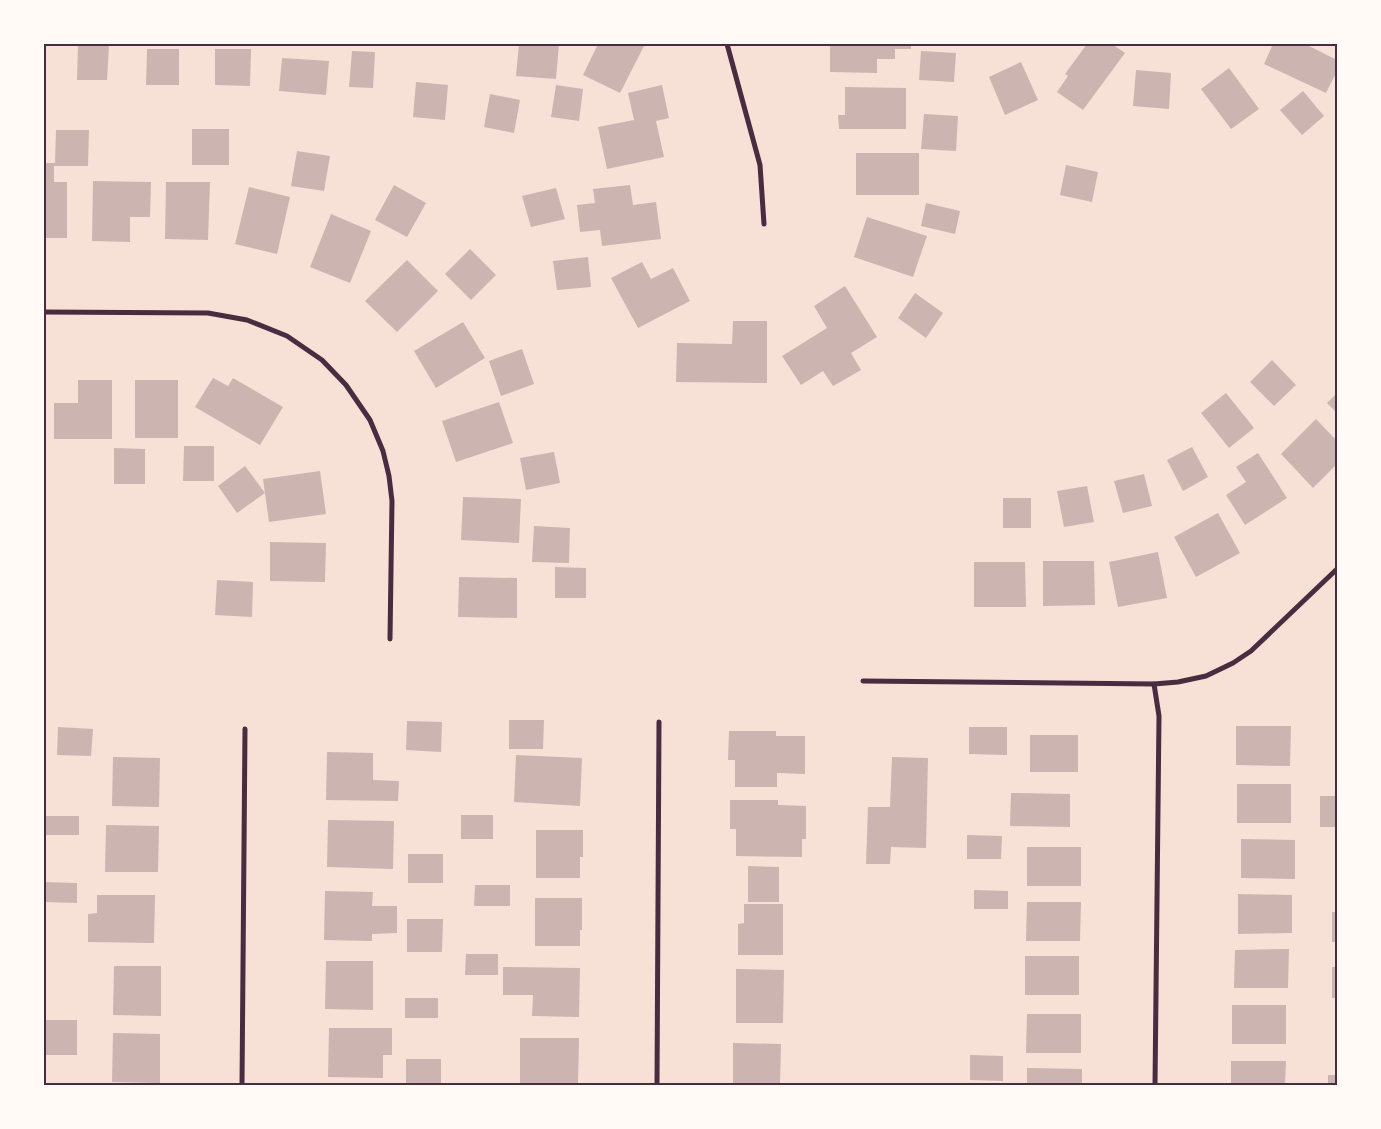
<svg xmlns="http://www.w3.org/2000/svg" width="1381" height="1129" viewBox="0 0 1381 1129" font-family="'IBM Plex Serif',serif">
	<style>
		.building { fill: #ccb4b1 }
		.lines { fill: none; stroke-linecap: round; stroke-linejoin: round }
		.minor { stroke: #4a2c40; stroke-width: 5 }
		.neatline { fill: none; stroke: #4a2c40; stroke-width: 2 }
	</style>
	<rect width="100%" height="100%" fill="#f7e1d7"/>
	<!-- building -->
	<g class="building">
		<path d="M78,44L109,45L107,80H77Z"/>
		<path d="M519,44H559L556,79L516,76Z"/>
		<path d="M598,44H645L620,93L583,75Z"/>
		<path d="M830,44H911V49H895V59H877V73L830,72Z"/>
		<path d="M1087,44H1112L1125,53L1083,110L1057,92L1068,76L1065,74Z"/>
		<path d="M1273,44H1305L1337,60V71L1326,93L1264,64Z"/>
		<path d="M147,49H179V85H146Z"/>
		<path d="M215,49H251L250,86L215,85Z"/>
		<path d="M352,51L375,52L373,88L349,87Z"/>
		<path d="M921,51L956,53L954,82L919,80Z"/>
		<path d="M282,58L329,61L326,95L279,91Z"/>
		<path d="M1021,62L1038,100L1005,115L989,77Z"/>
		<path d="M1229,68L1259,109L1231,129L1201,89Z"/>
		<path d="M1136,70L1171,73L1169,109L1133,106Z"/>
		<path d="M416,82L448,85L445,120L413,117Z"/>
		<path d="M556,85L583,89L579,121L551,117Z"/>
		<path d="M662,85L669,118L656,121L664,157L607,169L598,127L634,120L628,93Z"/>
		<path d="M845,87L906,88V129H839L838,115H845Z"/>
		<path d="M1303,91L1324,116L1302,135L1280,110Z"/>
		<path d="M490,94L520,100L514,133L484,127Z"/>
		<path d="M924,114L958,116L956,151L921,149Z"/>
		<rect x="192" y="129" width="37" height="36"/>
		<path d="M56,130H89L88,166H54V182H67V238H44V163H55Z"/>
		<path d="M297,151L330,156L324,191L291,186Z"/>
		<rect x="856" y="153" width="63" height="42"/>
		<path d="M1066,165L1098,172L1092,202L1060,195Z"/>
		<path d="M93,181L151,182L150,217H130V242L92,241Z"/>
		<path d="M166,182H210L208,240L165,239Z"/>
		<path d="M394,185L426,203L407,237L375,220Z"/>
		<path d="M630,185L633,205L656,202L661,239L602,246L600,230L580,232L577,205L595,203L593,189Z"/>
		<path d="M249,187L290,197L277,254L235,244Z"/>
		<path d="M556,188L565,219L531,227L522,196Z"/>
		<path d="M926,203L960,211L955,234L921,226Z"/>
		<path d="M331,214L371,231L350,283L310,267Z"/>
		<path d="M867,217L927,236L913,277L854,257Z"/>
		<path d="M470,249L496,275L471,300L445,274Z"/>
		<path d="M588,257L591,287L557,290L553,261Z"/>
		<path d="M407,260L438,291L397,332L365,301Z"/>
		<path d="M642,262L651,279L673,268L690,301L638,328L611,278Z"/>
		<path d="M845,286L877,337L851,353L861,370L833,386L823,371L801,385L782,356L827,328L814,306Z"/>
		<path d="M915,293L943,313L926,338L898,318Z"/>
		<path d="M733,321H767V383L676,382L677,343L732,344Z"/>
		<path d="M463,322L485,358L436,388L414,351Z"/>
		<path d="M522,349L534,384L501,396L489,361Z"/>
		<path d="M1272,360L1296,385L1274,406L1250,382Z"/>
		<path d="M213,378L228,386L233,378L283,407L260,445L195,407Z"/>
		<path d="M78,380H112V439H54V403H78Z"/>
		<rect x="135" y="380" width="43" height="58"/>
		<path d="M1226,393L1254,428L1229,448L1201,413Z"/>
		<path d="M1337,393V413L1327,403Z"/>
		<path d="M499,402L513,443L456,462L442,421Z"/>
		<path d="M1316,419L1337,441V464L1313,488L1281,454Z"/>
		<path d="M184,446H214V481H183Z"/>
		<path d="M1192,447L1208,477L1183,491L1167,460Z"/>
		<path d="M114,448L145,449V484H114Z"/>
		<path d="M554,452L560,483L526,490L520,458Z"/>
		<path d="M1258,453L1287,498L1245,525L1226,495L1246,482L1236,467Z"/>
		<path d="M245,466L265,493L237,513L218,486Z"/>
		<path d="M320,471L326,514L269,522L263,479Z"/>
		<path d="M1144,474L1152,506L1123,513L1114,481Z"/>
		<path d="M1087,486L1094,522L1064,527L1057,491Z"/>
		<path d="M463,497L521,499L519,543L461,540Z"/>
		<rect x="1003" y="498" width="28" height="30"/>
		<path d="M1218,513L1240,553L1196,577L1174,537Z"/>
		<path d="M534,526L570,528L569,563L532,562Z"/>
		<path d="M270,542L326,543L325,582L270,581Z"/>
		<path d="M1158,552L1167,598L1118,607L1109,562Z"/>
		<path d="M1043,561H1094L1095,605L1043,606Z"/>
		<path d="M974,562H1025L1026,607H974Z"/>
		<path d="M555,567L586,568V598H555Z"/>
		<path d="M459,577L517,578V618L458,617Z"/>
		<path d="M217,580L253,582L252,617L215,615Z"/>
		<path d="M509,720H544L543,749H509Z"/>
		<path d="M407,721L442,722L441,752L406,750Z"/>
		<path d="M1236,726H1291L1290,766L1236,765Z"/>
		<path d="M58,727L93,729L91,756L57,755Z"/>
		<path d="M969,727H1007V755L969,754Z"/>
		<path d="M729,731H776V736H805V774L777,773V787H735V760H728Z"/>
		<rect x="1030" y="735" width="48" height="37"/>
		<path d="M327,752L373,753V780L399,781L398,801L326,800Z"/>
		<path d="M516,755L582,758L580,806L514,802Z"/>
		<path d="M113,757L160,758L159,807L112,806Z"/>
		<path d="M892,757L928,758L926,848L891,847L890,864H866L868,807H890Z"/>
		<rect x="1237" y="784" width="54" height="39"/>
		<path d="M1011,793L1070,794V827L1010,826Z"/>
		<rect x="1320" y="796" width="17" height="31"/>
		<path d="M730,800H778V805L806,806V839H802V857L736,856V829H730Z"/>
		<rect x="461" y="815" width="32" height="24"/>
		<rect x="45" y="816" width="34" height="19"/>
		<path d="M328,820L394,821L393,869L327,867Z"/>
		<path d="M106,825L159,826L158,872H105Z"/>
		<path d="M536,830H583V857H580V878H536Z"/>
		<path d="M967,835L1002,836L1001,859H967Z"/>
		<path d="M1241,839L1295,840V879L1241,878Z"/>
		<rect x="1027" y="847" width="54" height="39"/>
		<rect x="408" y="854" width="35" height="29"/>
		<path d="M748,866L779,867V902H748Z"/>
		<path d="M44,882L77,883V903L44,902Z"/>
		<path d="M475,885H510V906H474Z"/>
		<path d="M974,890L1008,891V909H974Z"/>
		<path d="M325,891L373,892L372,906H397V933L372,934V941L324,940Z"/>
		<path d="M1238,894L1292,895V933L1238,934Z"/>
		<path d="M97,895H155L154,943L88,942V914L97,913Z"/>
		<path d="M535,898H582V930H580V946H535Z"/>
		<path d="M1027,902H1081L1080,941H1026Z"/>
		<path d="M744,904H783V955H738V924L744,923Z"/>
		<rect x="1332" y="912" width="5" height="30"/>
		<path d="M407,919H443L442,952H407Z"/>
		<path d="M1289,949L1288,988H1234L1235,950Z"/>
		<path d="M466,954H498V975H465Z"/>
		<rect x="1025" y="956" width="54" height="39"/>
		<path d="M326,961H373V1010L325,1009Z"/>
		<path d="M114,966H161V1016L113,1015Z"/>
		<path d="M503,967L580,968L579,1017L532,1016L533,995H503Z"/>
		<rect x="1332" y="967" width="5" height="31"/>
		<path d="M736,969L784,970L783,1023H736Z"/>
		<rect x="405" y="998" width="33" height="20"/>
		<rect x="1232" y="1005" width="54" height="39"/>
		<path d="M1027,1014H1081V1053H1026Z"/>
		<rect x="44" y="1020" width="33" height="35"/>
		<path d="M329,1028H392V1055H383V1078L328,1077Z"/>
		<path d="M113,1033L160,1034V1083L112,1082Z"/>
		<path d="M520,1038H579L578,1084H520Z"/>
		<path d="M733,1043L781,1044L780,1085H733Z"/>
		<path d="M970,1055L1003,1056V1081L970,1080Z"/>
		<rect x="406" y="1059" width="35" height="26"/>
		<path d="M1231,1061H1286L1285,1085H1231Z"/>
		<path d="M1027,1068L1082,1069V1085H1027Z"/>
		<rect x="1328" y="1075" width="9" height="10"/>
	</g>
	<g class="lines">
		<!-- minor -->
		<g class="minor">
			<path d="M727,44L760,165L764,224"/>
			<path d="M44,312L208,313L247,320L287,336L322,360L346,385L370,420L383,451L389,476L392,501L390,639"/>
			<path d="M863,681L1154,684L1178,682L1206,676L1233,663L1251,651L1337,569"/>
			<path d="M1154,684L1159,716L1155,1085"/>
			<path d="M242,1085L245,729"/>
			<path d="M657,1085L659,722"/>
		</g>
	</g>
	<!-- border -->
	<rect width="1381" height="1129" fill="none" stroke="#fffaf5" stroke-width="90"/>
	<rect x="45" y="45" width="1291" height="1039" class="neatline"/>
</svg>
